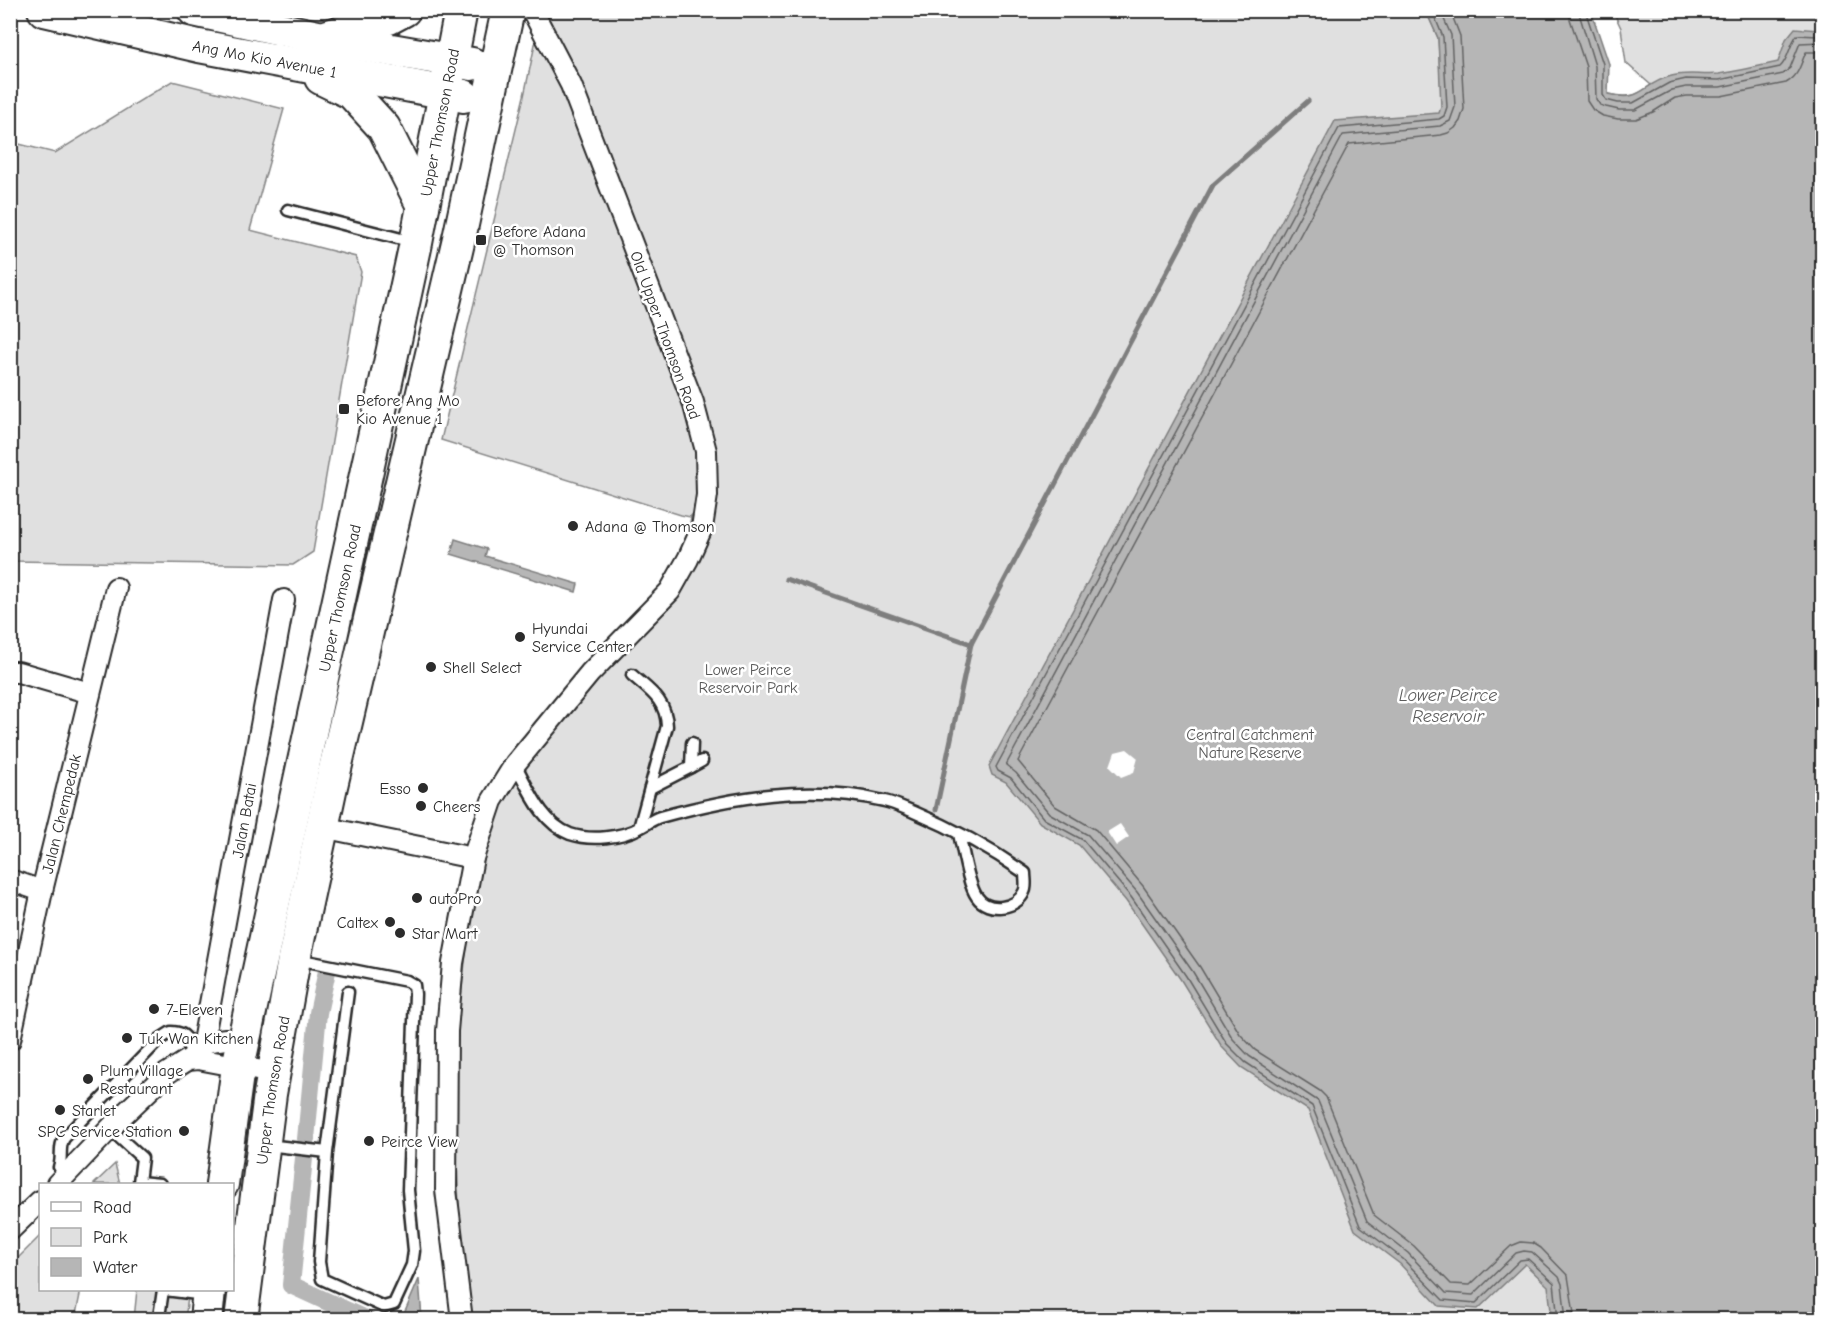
<svg xmlns="http://www.w3.org/2000/svg" width="1833" height="1330" viewBox="0 0 1833 1330" font-family="'Comic Neue',sans-serif">
	<style>
		.green { fill: #e0e0e0; stroke: #868686; stroke-width: 1.5 }
		.water { fill: #b6b6b6; stroke: #7e7e7e; stroke-width: 1.5 }
		.pier { fill: #fff }
		.lines { fill: none; stroke-linecap: round; stroke-linejoin: round }
		.shore { stroke: #636363; stroke-width: 1.5 }
		.stream { stroke: #7e7e7e; stroke-width: 5 }
		.canal { stroke: #b6b6b6; stroke-width: 18 }
		.service-casing { stroke: #2b2b2b; stroke-width: 15 }
		.minor-casing { stroke: #2b2b2b; stroke-width: 24 }
		.primary-casing { stroke: #2b2b2b; stroke-width: 36 }
		.service { stroke: #fff; stroke-width: 10 }
		.minor { stroke: #fff; stroke-width: 20 }
		.primary { stroke: #fff; stroke-width: 32 }
		.poi-dot { fill: #2b2b2b; stroke: #fff; stroke-width: 2 }
		.labels { text-anchor: middle; stroke-width: 5; stroke-linejoin: round; paint-order: stroke }
		.street-label { font-size: 16px; fill: #2b2b2b; stroke: #fff }
		.poi-label { font-size: 16px; fill: #2b2b2b; stroke: #fff; text-anchor: start }
		.park-label { font-size: 16px; fill: #585858; stroke: #fff }
		.water-label { font-size: 18px; font-style: italic; fill: #5c5c5c; stroke: #fff }
	</style>
	<rect width="100%" height="100%" fill="#fff"/>
	<filter id="ink" filterUnits="userSpaceOnUse"><feTurbulence type="fractalNoise" baseFrequency=".0167" numOctaves="2"/><feDisplacementMap in="SourceGraphic" scale="12" xChannelSelector="R" yChannelSelector="G"/><feConvolveMatrix kernelMatrix="1 2 1 2 8 2 1 2 1" color-interpolation-filters="sRGB"/></filter>
	<g filter="url(#ink)">
		<!-- green -->
		<g class="green">
			<path d="M542,11H1426L1438,38L1442,107L1608,94C1626,98 1637,97 1651,85L1626,63L1621,28L1613,11H1822V1319H473L463,1288L453,1083L458,1023L473,893L494,809L515,764L668,584L685,546L691,517L696,510L690,517L681,515L441,440L524,96Z"/>
			<path d="M172,81L284,109L250,230L356,257L361,272L313,552L293,565L11,561V142L55,153Z"/>
			<path d="M115,1164L120,1184H94Z"/>
			<path d="M40,1236V1290H81L75,1319H11V1265Z"/>
			<path d="M137,1290H189L185,1319H134Z"/>
		</g>
		<!-- water -->
		<g class="water">
			<path d="M1426,11H1591L1609,64L1608,94C1642,103 1641,85 1668,77C1685,71 1702,76 1719,74C1739,71 1759,66 1778,62L1786,39L1795,28L1818,30L1822,22V1319H1552L1548,1286L1525,1264L1478,1309L1439,1306L1400,1264L1355,1230L1308,1110L1241,1067L1222,1047L1181,980L1126,901L1079,845L1040,823L1006,782L992,775L989,766L1335,121L1439,113L1441,107L1438,38Z"/>
			<path d="M455,539L487,549L485,556L578,584L576,592L451,554Z"/>
			<path d="M419,1279L422,1319H417L404,1314Z"/>
		</g>
		<!-- pier -->
		<g class="pier">
			<path d="M1127,749L1138,758L1134,772L1121,777L1110,766L1115,752Z"/>
			<path d="M1120,824L1129,837L1116,846L1107,832Z"/>
		</g>
		<g class="lines">
			<!-- shore -->
			<g class="shore">
				<path d="M1432,10L1443,37L1447,107L1444,116L1439,119L1339,128L996,767L998,771L1011,778L1044,819L1083,840L1131,897L1186,976L1227,1044L1245,1062L1312,1106L1360,1226L1403,1259L1443,1300L1476,1303L1520,1260L1528,1259L1554,1283L1558,1320"/>
				<path d="M1440,10L1451,35L1455,107L1450,121L1440,126L1343,135L1006,765L1016,773L1049,813L1088,835L1137,892L1193,972L1233,1039L1249,1056L1318,1101L1367,1221L1408,1253L1446,1293L1473,1295L1516,1253L1524,1251L1532,1252L1559,1277L1562,1284L1566,1320"/>
				<path d="M1450,10L1460,36L1464,109L1460,121L1455,128L1448,133L1441,135L1349,144L1018,761L1055,806L1096,830L1143,886L1200,967L1240,1034L1255,1050L1320,1091L1326,1097L1374,1215L1414,1246L1451,1284L1470,1285L1511,1246L1521,1242L1533,1243L1541,1248L1568,1276L1575,1320"/>
				<path d="M1569,10L1570,19L1586,67L1587,101L1593,110L1603,116L1618,119H1636L1653,112L1675,98L1687,96H1721L1786,83C1799,76 1800,65 1806,52H1822"/>
				<path d="M1578,10L1595,66L1596,99L1600,105L1606,107L1619,110H1635L1672,90L1686,87H1720L1783,74L1790,68L1800,43L1822,42"/>
				<path d="M1585,10L1603,64V95L1606,100L1618,103H1633L1669,83L1686,79L1719,80L1780,67C1789,59 1789,45 1797,35L1818,36L1822,34"/>
			</g>
			<!-- stream -->
			<g class="stream">
				<path d="M786,579L971,644L1213,185L1308,101"/>
				<path d="M936,810L971,644"/>
			</g>
			<!-- canal -->
			<g class="canal">
				<path d="M306,1139L318,1013L327,971"/>
				<path d="M304,1158L291,1285L367,1320"/>
			</g>
			<defs>
				<g id="service">
					<path d="M288,210L413,242"/>
					<path d="M632,675C650,691 666,700 667,726L639,828"/>
					<path d="M515,764C529,789 541,823 570,834C591,841 621,838 641,827C647,824 653,819 660,817C734,797 809,783 884,801C894,803 904,808 914,812C952,828 991,849 1025,873C1025,879 1027,887 1024,892C1017,909 988,913 977,897C968,885 963,850 959,834"/>
					<path d="M691,767L702,761"/>
					<path d="M650,788L691,767L692,743"/>
					<path d="M297,959L407,981L414,985L415,994L408,1190L414,1251L412,1265L394,1304L384,1307L322,1279L319,1262L327,1152L348,992"/>
					<path d="M110,1129L142,1158L139,1182L160,1184"/>
					<path d="M267,1145L327,1152"/>
					<path d="M67,1175L59,1167C63,1156 58,1148 64,1138L160,1039L171,1032C188,1032 192,1045 188,1060"/>
					<path d="M165,1290L205,1295"/>
					<path d="M159,1317L163,1290"/>
				</g>
				<g id="minor">
					<path d="M10,672H18L90,693"/>
					<path d="M322,827L473,858"/>
					<path d="M10,880L42,891"/>
					<path id="s1" d="M10,1040L42,891L116,588"/>
					<path d="M203,1042L226,1039L244,1042"/>
					<path id="s2" d="M198,1059L203,1042L284,600"/>
					<path d="M57,1184L123,1115L166,1074L188,1060L198,1059L273,1073"/>
					<path d="M10,1230L40,1201"/>
					<path d="M462,1320L446,1190L447,1031L453,963L473,858L492,801L515,764L590,673L670,591L688,559L702,528L707,495L706,451L693,402L571,85L532,10"/>
				</g>
				<g id="primary">
					<path id="s3" d="M44,10L199,46L464,96"/>
					<path d="M194,10L322,38L472,64"/>
					<path d="M328,36L389,18L404,10"/>
					<path d="M321,78L352,93L384,128L423,206"/>
					<path id="s4" d="M222,1184L238,1067L416,243L461,10"/>
					<path d="M206,1320L209,1290"/>
					<path id="s5" d="M241,1320L270,1094L294,959L331,786L460,234L508,10"/>
				</g>
			</defs>
			<!-- service casing -->
			<use href="#service" class="service-casing"/>
			<!-- minor casing -->
			<use href="#minor" class="minor-casing"/>
			<!-- primary casing -->
			<use href="#primary" class="primary-casing"/>
			<!-- service -->
			<use href="#service" class="service"/>
			<!-- minor -->
			<use href="#minor" class="minor"/>
			<!-- primary -->
			<use href="#primary" class="primary"/>
		</g>
	</g>
	<!-- markers -->
	<g class="poi-dot">
		<rect x="475" y="234" width="12" height="12" rx="3"/>
		<rect x="338" y="403" width="12" height="12" rx="3"/>
		<circle cx="573" cy="526" r="6"/>
		<circle cx="520" cy="637" r="6"/>
		<circle cx="431" cy="667" r="6"/>
		<circle cx="423" cy="788" r="6"/>
		<circle cx="421" cy="806" r="6"/>
		<circle cx="417" cy="898" r="6"/>
		<circle cx="390" cy="922" r="6"/>
		<circle cx="400" cy="933" r="6"/>
		<circle cx="154" cy="1009" r="6"/>
		<circle cx="127" cy="1038" r="6"/>
		<circle cx="88" cy="1079" r="6"/>
		<circle cx="60" cy="1110" r="6"/>
		<circle cx="184" cy="1131" r="6"/>
		<circle cx="369" cy="1141" r="6"/>
	</g>
	<g class="labels">
		<!-- street labels -->
		<g class="street-label">
			<text dy="6" stroke="none"><textPath href="#s3" startOffset="226">Ang Mo Kio Avenue 1</textPath></text>
			<text dy="6" stroke="none"><textPath href="#s4" startOffset="1084">Upper Thomson Road</textPath></text>
			<text transform="translate(666 335) rotate(70)" y="6">Old Upper Thomson Road</text>
			<text dy="6" stroke="none"><textPath href="#s4" startOffset="598">Upper Thomson Road</textPath></text>
			<text dy="6" stroke="none"><textPath href="#s1" startOffset="232">Jalan Chempedak</textPath></text>
			<text dy="6" stroke="none"><textPath href="#s2" startOffset="243">Jalan Batai</textPath></text>
			<text dy="6" stroke="none"><textPath href="#s5" startOffset="232">Upper Thomson Road</textPath></text>
		</g>
		<!-- poi labels -->
		<g class="poi-label">
			<text x="493" y="237">Before Adana<tspan x="493" dy="18">@ Thomson</tspan></text>
			<text x="356" y="406">Before Ang Mo<tspan x="356" dy="18">Kio Avenue 1</tspan></text>
			<text x="585" y="532">Adana @ Thomson</text>
			<text x="532" y="634">Hyundai<tspan x="532" dy="18">Service Center</tspan></text>
			<text x="443" y="673">Shell Select</text>
			<text x="411" y="794" text-anchor="end">Esso</text>
			<text x="433" y="812">Cheers</text>
			<text x="429" y="904">autoPro</text>
			<text x="378" y="928" text-anchor="end">Caltex</text>
			<text x="412" y="939">Star Mart</text>
			<text x="166" y="1015">7-Eleven</text>
			<text x="139" y="1044">Tuk Wan Kitchen</text>
			<text x="100" y="1076">Plum Village<tspan x="100" dy="18">Restaurant</tspan></text>
			<text x="72" y="1116">Starlet</text>
			<text x="172" y="1137" text-anchor="end">SPC Service Station</text>
			<text x="381" y="1147">Peirce View</text>
		</g>
		<!-- park labels -->
		<g class="park-label">
			<text x="748" y="675">Lower Peirce<tspan x="748" dy="18">Reservoir Park</tspan></text>
			<text x="1250" y="740">Central Catchment<tspan x="1250" dy="18">Nature Reserve</tspan></text>
		</g>
		<!-- water labels -->
		<g class="water-label">
			<text x="1448" y="701">Lower Peirce<tspan x="1448" dy="21">Reservoir</tspan></text>
		</g>
	</g>
	<!-- margin -->
	<rect width="1833" height="1330" fill="none" stroke="#fff" stroke-width="36"/>
	<rect x="18" y="18" width="1797" height="1294" fill="none" stroke="#2b2b2b" stroke-width="2" filter="url(#ink)"/>
	<!-- legend -->
	<rect x="39" y="1183" width="195" height="108" fill="#ffffff" stroke="#aaaaaa" stroke-width="1.5"/>
	<rect x="51" y="1202" width="30" height="9" fill="#ffffff" stroke="#aaaaaa" stroke-width="1.5"/>
	<text x="93" y="1213" font-size="18" fill="#2b2b2b">Road</text>
	<rect x="51" y="1228" width="30" height="18" fill="#e0e0e0" stroke="#aaaaaa" stroke-width="1.5"/>
	<text x="93" y="1243" font-size="18" fill="#2b2b2b">Park</text>
	<rect x="51" y="1258" width="30" height="18" fill="#b6b6b6" stroke="#aaaaaa" stroke-width="1.5"/>
	<text x="93" y="1273" font-size="18" fill="#2b2b2b">Water</text>
</svg>
